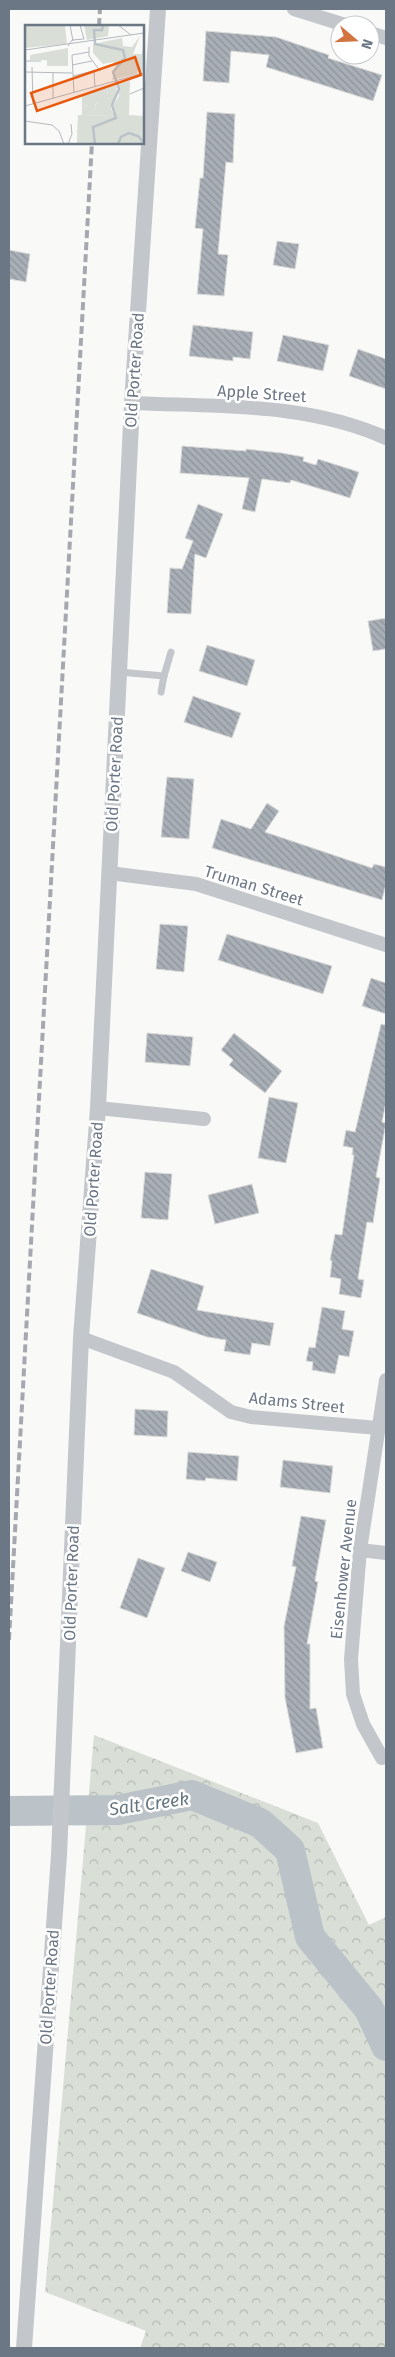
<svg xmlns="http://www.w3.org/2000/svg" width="395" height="2357" viewBox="0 0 395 2357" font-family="'Fira Sans',sans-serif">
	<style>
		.forest { fill: url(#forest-crowns) }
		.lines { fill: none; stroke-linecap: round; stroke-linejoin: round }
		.river { stroke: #bbc3c9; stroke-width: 30 }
		.building { fill: url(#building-back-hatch); stroke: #dbdbda }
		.service { stroke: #c3c6ca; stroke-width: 7 }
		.minor { stroke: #c3c6ca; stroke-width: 14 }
		.tertiary { stroke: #c3c6ca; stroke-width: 16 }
		.rail { stroke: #a5a9af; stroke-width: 4; stroke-dasharray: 8 4; stroke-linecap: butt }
		.labels { text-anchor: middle; stroke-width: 5; stroke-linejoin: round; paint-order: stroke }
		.street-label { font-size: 16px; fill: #6c7785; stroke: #fff }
		.water-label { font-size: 18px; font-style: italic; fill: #677780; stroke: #fff }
		.inset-river { fill: none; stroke: #bbc3c9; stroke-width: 2.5 }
		.inset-road { fill: none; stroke: #b4b9c0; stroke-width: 1 }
		.view { fill: #e8590c; fill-opacity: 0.15; stroke: #e8590c; stroke-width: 2.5 }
		.inset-edge { fill: none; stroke: #6c7785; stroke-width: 2.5 }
	</style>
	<defs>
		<pattern id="forest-crowns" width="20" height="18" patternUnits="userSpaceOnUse" patternTransform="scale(1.25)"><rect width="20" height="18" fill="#d9ded7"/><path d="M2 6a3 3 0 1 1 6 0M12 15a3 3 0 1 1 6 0" fill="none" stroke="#b4b9b4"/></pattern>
		<pattern id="building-back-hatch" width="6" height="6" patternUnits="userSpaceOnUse" patternTransform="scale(1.25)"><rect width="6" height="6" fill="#a9afb6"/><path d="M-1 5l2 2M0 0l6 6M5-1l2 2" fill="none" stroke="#8e939a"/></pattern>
	</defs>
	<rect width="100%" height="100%" fill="#f9f9f8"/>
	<!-- forest -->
	<path class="forest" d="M94,1735L318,1823L369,1925L386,1917V2348H140L146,2331L45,2292Z"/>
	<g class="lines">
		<!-- river -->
		<path class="river" d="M9,1811L118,1810L192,1795L260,1823L290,1850L310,1937L369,2009L386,2046"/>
	</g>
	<!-- building -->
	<g class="building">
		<path d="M206,31L276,37L329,55L328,58L382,75L373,101L266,67L269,55L231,51L229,83L203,81Z"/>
		<path d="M207,112L235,114L233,163L226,162L218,254L228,255L224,296L197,294L203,229L195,228L200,178H203Z"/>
		<path d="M277,241L299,244L295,269L273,265Z"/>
		<path d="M9,250L30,254L26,282L9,279Z"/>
		<path d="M193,325L253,332L250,359L233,357V361L189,356Z"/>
		<path d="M283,335L329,345L323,371L277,361Z"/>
		<path d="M358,349L386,359V389L349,376Z"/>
		<path d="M182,446L246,451V449L282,453L304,457L303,461L316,465L318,459L359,472L350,498L291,480L290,483L262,479L255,512L242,509L249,478L180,473Z"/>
		<path d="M198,504L223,514L206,558L195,554L191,614L167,613L170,568L182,569L193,541L185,538Z"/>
		<path d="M386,618V649L373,651L368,621Z"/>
		<path d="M207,645L255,660L247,686L199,671Z"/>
		<path d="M193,696L241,713L232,738L184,722Z"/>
		<path d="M167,777L194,779L189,839L161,837Z"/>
		<path d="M267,803L279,811L265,832L372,868L374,864L386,867V884L382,900L212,848L221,819L251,829Z"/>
		<path d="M160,924L188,926L184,972L156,969Z"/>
		<path d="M227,934L332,966L323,994L218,960Z"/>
		<path d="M371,978L386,983V1014L362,1006Z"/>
		<path d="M381,1024L386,1025V1102L382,1122L386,1123L376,1177L380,1178L373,1223L367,1222L358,1279L364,1280L361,1298L339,1294L341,1279L330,1277L332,1261L330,1260L335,1234L342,1235L354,1155H352L353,1148L343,1146L346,1130L355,1132Z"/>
		<path d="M147,1033L193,1037L190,1066L145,1062Z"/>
		<path d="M234,1033L282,1071L265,1093L229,1065L233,1060L221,1050Z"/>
		<path d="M269,1097L298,1103L286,1163L258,1158Z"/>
		<path d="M145,1172L172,1174L168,1220L141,1218Z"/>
		<path d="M252,1184L259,1213L215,1224L208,1195Z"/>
		<path d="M151,1269L204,1286L197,1310L274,1323L270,1346L252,1343L250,1355L224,1351L226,1340L207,1337L137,1313Z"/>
		<path d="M322,1307L345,1311L342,1329L354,1331L349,1357L339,1355L335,1374L312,1370L313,1362L306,1361L309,1347L315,1348Z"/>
		<path d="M135,1409L168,1411L167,1437L134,1435Z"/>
		<path d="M188,1452L239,1456L237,1481L206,1478L205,1481L186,1479Z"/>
		<path d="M283,1460L333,1466L330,1493L280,1487Z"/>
		<path d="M301,1516L326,1520L315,1581L318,1582L307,1644H310V1709L316,1708L323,1748L296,1753L285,1698L284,1626L296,1567L292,1566Z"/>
		<path d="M188,1552L217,1562L210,1582L181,1571Z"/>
		<path d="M138,1558L165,1568L147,1618L120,1608Z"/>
	</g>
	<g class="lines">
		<!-- service -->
		<g class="service">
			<path d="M119,672L164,676L171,652"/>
			<path d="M161,692L164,676"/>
		</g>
		<!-- minor -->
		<g class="minor">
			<path d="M294,9L345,25"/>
			<path d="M370,33L386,38"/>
			<path d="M132,403C217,407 306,402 386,438"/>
			<path d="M109,873L196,884L386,945"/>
			<path d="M98,1108L204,1119"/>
			<path d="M81,1338L174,1372L231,1412L251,1417L378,1428"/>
			<path d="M360,1550L386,1553"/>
			<path d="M382,1758L363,1724L353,1694L351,1659L360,1550L386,1380"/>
		</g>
		<!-- tertiary -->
		<path class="tertiary" d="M24,2348L59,1855L81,1338L98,1108L132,403L158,9"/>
		<!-- rail -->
		<g class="rail">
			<path d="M99,26L100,9"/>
			<path d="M9,1640L92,142"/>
		</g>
	</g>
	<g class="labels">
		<!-- street labels -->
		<g class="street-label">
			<text transform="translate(134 370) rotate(-86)" y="6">Old Porter Road</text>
			<text transform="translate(262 393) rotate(4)" y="6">Apple Street</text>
			<text transform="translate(114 774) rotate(-87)" y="6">Old Porter Road</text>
			<text transform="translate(254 885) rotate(17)" y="6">Truman Street</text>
			<text transform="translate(93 1179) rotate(-86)" y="6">Old Porter Road</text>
			<text transform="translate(297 1402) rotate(6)" y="6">Adams Street</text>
			<text transform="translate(343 1569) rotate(-84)" y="6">Eisenhower Avenue</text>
			<text transform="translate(71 1583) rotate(-88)" y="6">Old Porter Road</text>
			<text transform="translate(49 1987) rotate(-86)" y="6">Old Porter Road</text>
		</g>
		<!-- water labels -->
		<g class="water-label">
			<text transform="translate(149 1804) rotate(-8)" y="6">Salt Creek</text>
		</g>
	</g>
	<!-- overview -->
	<g transform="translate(25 25)">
		<rect width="119" height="119" fill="#f9f9f8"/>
		<path d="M105,56L104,90L119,91V119H52L53,90L92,91L87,82L94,71L93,59ZM82,63L83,72L71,78L69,86L63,80L57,81V70Z" fill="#d9ded7"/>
		<path d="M0,0H40L42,19L0,23ZM59,0H84L83,11L62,15ZM119,10V47L113,44L112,49L87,55L91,40L88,37L78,39L68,28V19L97,13L98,21L107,22L115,11L108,29H117ZM43,23V41H22V35H5V30ZM91,60L92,69L86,84L90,91H119V119H67L66,101L88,95L90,91L60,90L59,110L52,117L53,90H57V81L64,80L69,86L72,76L83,72L82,63Z" fill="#d9ded7"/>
		<path class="inset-river" d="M70,119L68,102L91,93L87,80L94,64L88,47L100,33L98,25L70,19L69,5H77L78,0M93,119L96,112L104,108L113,111L119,118"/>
		<path class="inset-road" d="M45,0L48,16M93,0L106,10M43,21L47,15L59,14L55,0M64,22V31L75,46M0,25L119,8M0,36H16M47,40L67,36M7,42L8,79M0,47L47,48M69,47L70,62M48,51L84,42M49,68L47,30L64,27M105,69L119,63M28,74V48M0,81L119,48M0,96L27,100L34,106L39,119M43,119L47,109L46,99"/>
		<path class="view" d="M110,32L116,50L12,86L6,68Z"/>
		<rect width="119" height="119" class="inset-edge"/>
	</g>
	<!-- border -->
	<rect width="395" height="2357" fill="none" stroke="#6c7785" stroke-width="20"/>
	<!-- north arrow -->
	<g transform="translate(355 40) rotate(109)"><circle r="24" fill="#ffffff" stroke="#c4c9ce"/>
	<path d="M0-4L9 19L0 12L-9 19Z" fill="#d17440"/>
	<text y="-8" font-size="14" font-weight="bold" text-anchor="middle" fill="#6c7785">N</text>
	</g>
</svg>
